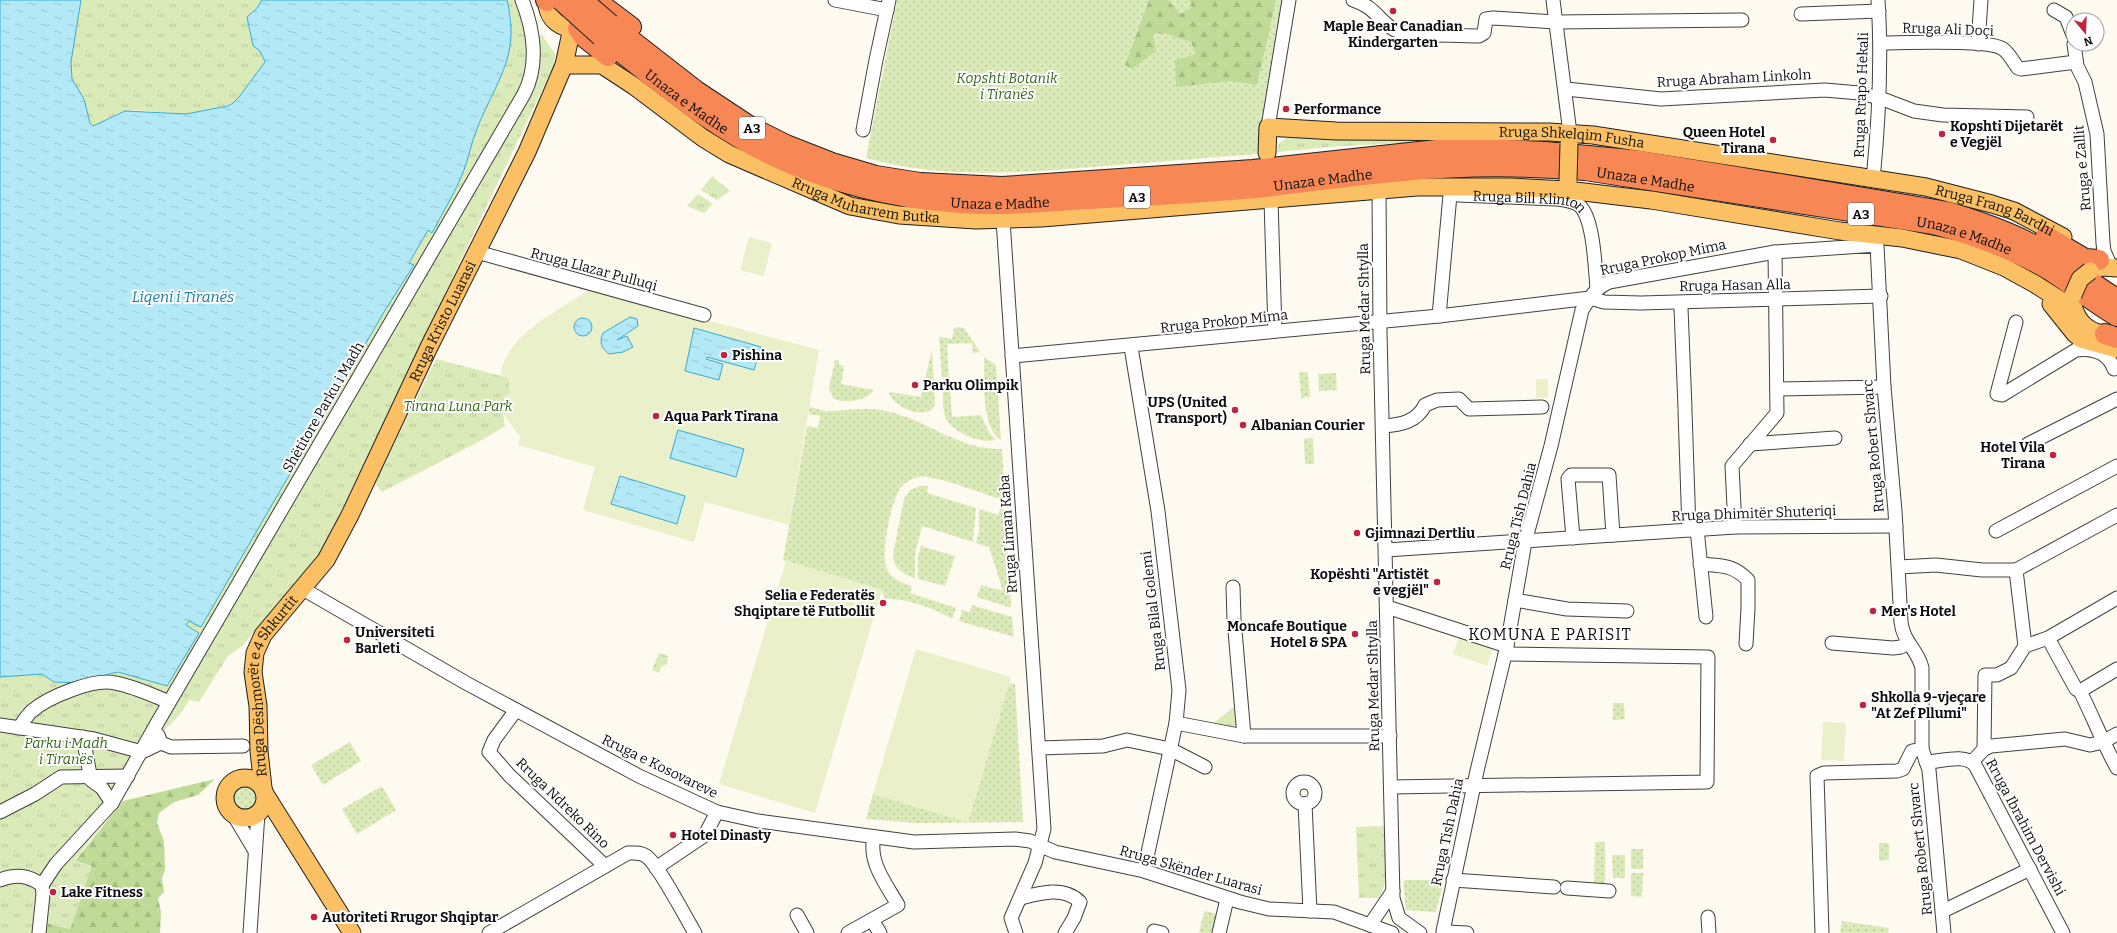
<svg xmlns="http://www.w3.org/2000/svg" width="2117" height="933" viewBox="0 0 2117 933" font-family="Bitter,serif">
	<style>
		.grass { fill: url(#grass-dots) }
		.forest { fill: url(#forest-firs) }
		.park { fill: url(#park-tufts) }
		.pitch { fill: #eaf1ca }
		.water { fill: url(#water-ripples); stroke: #39aad0 }
		.lines { fill: none; stroke-linecap: round; stroke-linejoin: round }
		.minor-casing { stroke: #414141; stroke-width: 15 }
		.major-casing { stroke: #1f1f1f; stroke-width: 19 }
		.highway-casing { stroke: #1f1f1f; stroke-width: 22 }
		.minor { stroke: #fff; stroke-width: 13 }
		.major { stroke: #fbc064; stroke-width: 17 }
		.highway { stroke: #f78856; stroke-width: 20 }
		.major-bridge-casing { stroke: #1f1f1f; stroke-width: 19; stroke-linecap: butt }
		.highway-bridge-casing { stroke: #1f1f1f; stroke-width: 22; stroke-linecap: butt }
		.major-bridge { stroke: #fbc064; stroke-width: 17 }
		.highway-bridge { stroke: #f78856; stroke-width: 20 }
		.poi-dot { fill: #c22342; stroke: #fff; stroke-width: 1.5 }
		.labels { text-anchor: middle; stroke-width: 4; stroke-linejoin: round; paint-order: stroke }
		.shield { fill: #fff; stroke: #565656; stroke-width: 1 }
		.shield-label { font-size: 13px; font-weight: bold; fill: #0e0e0e }
		.poi-label { font-size: 14px; font-weight: bold; fill: #0e0e0e; stroke: #fff; text-anchor: start }
		.street-label { font-size: 14px; fill: #0e0e0e; stroke: #fff }
		.park-label { font-size: 14px; font-style: italic; fill: #37681d; stroke: #fff }
		.water-label { font-size: 15px; font-style: italic; fill: #157aa3; stroke: #fff }
		.quarter-label { font-size: 16px; letter-spacing: 1px; fill: #0e0e0e; stroke: #fff }
	</style>
	<defs>
		<pattern id="grass-dots" width="8" height="8" patternUnits="userSpaceOnUse"><rect width="8" height="8" fill="#daeab8"/><path d="M2 2h.1M6 6h.1" fill="none" stroke="#bac89d" stroke-width="1.8" stroke-linecap="round"/></pattern>
		<pattern id="forest-firs" width="22" height="20" patternUnits="userSpaceOnUse"><rect width="22" height="20" fill="#c0db97"/><path d="M5 1l3.5 6h-7zM16 11l3.5 6h-7z" fill="#a4bb81"/></pattern>
		<pattern id="park-tufts" width="24" height="20" patternUnits="userSpaceOnUse"><rect width="24" height="20" fill="#daeab8"/><path d="M3 7l-1-3M5 7V3M7 7l1-3M15 17l-1-3M17 17v-4M19 17l1-3" fill="none" stroke="#bac89d"/></pattern>
		<pattern id="water-ripples" width="26" height="14" patternUnits="userSpaceOnUse"><rect width="26" height="14" fill="#b3e8f7"/><path d="M2 4q2-2 4 0t4 0M15 11q2-2 4 0t4 0" fill="none" stroke="#99c6d3"/></pattern>
	</defs>
	<rect width="100%" height="100%" fill="#fffaf0"/>
	<!-- grass -->
	<g class="grass">
		<path d="M897,0H1285L1257,154C1202,158 1147,163 1093,167C1017,173 940,179 866,158Z"/>
		<path d="M958,327L964,328L980,352L973,353L972,343L947,344L949,380H944L942,377L939,337L952,339L954,329Z"/>
		<path d="M932,349L935,404C928,423 892,407 889,392L921,397Z"/>
		<path d="M984,357L996,365L1001,440C980,427 985,380 984,357Z"/>
		<path d="M835,360H839V365L844,366L841,384L874,390C868,400 843,405 833,398L829,388Z"/>
		<path d="M1299,372H1308L1310,397L1301,398Z"/>
		<path d="M1336,373L1337,390L1319,391L1318,374Z"/>
		<path d="M946,387H950L952,417L981,415L989,432L996,440C981,444 953,433 946,418C942,410 943,399 943,390Z"/>
		<path d="M810,407C816,408 824,412 831,411C850,410 867,407 886,411C929,420 955,449 1002,449L1005,501C986,495 936,475 920,477C913,478 905,482 901,487C891,500 880,555 887,570C892,579 902,583 912,586L910,593L956,608L952,619C932,607 909,600 884,598L882,590L783,560L807,426L818,428L820,416L809,414Z"/>
		<path d="M1313,438L1314,464H1305L1304,439Z"/>
		<path d="M920,486H928L927,493L976,508L973,542L922,526L915,554V578C902,574 894,569 893,554L904,499L910,490Z"/>
		<path d="M979,509L998,515L1000,509L1005,510L1011,608L977,597L981,585L1003,591L989,547L976,543L979,531Z"/>
		<path d="M921,546L955,556L945,586L918,579V556Z"/>
		<path d="M972,605L1012,617L1014,637L959,621L962,610L970,612Z"/>
		<path d="M1009,683L1015,684L1023,822L917,823L866,819L873,794L968,822Z"/>
		<path d="M1613,703H1624L1625,719L1613,720Z"/>
		<path d="M350,742L361,761L323,785L311,765Z"/>
		<circle cx="245" cy="798" r="14"/>
		<path d="M382,786L396,810L357,834L342,809Z"/>
		<path d="M1595,842H1605V885H1594Z"/>
		<path d="M1879,843H1889V860L1879,861Z"/>
		<rect x="1631" y="849" width="12" height="20"/>
		<path d="M1612,855H1625V878H1613Z"/>
		<path d="M1631,873H1643L1642,897L1631,896Z"/>
		<path d="M1405,880H1444L1436,912L1406,910L1403,882Z"/>
		<path d="M1204,911L1218,914L1214,933H1199Z"/>
		<path d="M1842,921L1889,928L1888,933H1840Z"/>
	</g>
	<!-- forest -->
	<g class="forest">
		<path d="M1149,0H1168L1180,14L1192,8L1189,0H1276L1257,85L1231,81L1176,87L1175,60L1196,54L1191,42C1175,38 1169,32 1153,34L1156,51L1132,69L1125,65Z"/>
		<path d="M215,779L198,795L174,802L159,813L157,823L164,841L165,870L162,878L164,892L158,898L161,912L160,933H46L47,923L70,929L91,866L75,861L123,801Z"/>
	</g>
	<!-- park -->
	<g class="park">
		<path d="M81,0H262L257,8L247,17L253,46L260,51L265,62L239,97L233,103L228,106L186,114L133,110L117,114L93,126L90,123L84,99L72,80L71,62Z"/>
		<path d="M507,0H520L526,18L539,37L542,35L555,54L554,65L325,545L316,559L242,646L228,656L199,702L189,700C176,725 154,738 132,754L134,782L75,860L92,866L70,929L48,923L46,933H0V677L42,674L54,682L94,681L101,676L118,672L165,686L199,632L186,625L189,620L201,627L384,312L414,266L409,263L428,230L433,232L463,171L477,129L484,113L512,20Z"/>
		<path d="M1294,136L1545,139V143L1445,141L1342,146L1277,152C1277,141 1284,138 1294,136Z"/>
		<path d="M712,176L730,191L717,200L701,190Z"/>
		<path d="M698,194L713,204L704,213L687,206Z"/>
		<path d="M436,359L509,378L510,393L504,398L508,409L503,414L505,426L482,440L382,492L375,483Z"/>
		<path d="M659,653L668,656L667,664L661,667L659,673L652,670Z"/>
		<path d="M1235,706L1238,729L1211,725Z"/>
		<path d="M1385,826C1386,850 1391,877 1379,898H1359L1356,827Z"/>
	</g>
	<!-- pitch -->
	<g class="pitch">
		<path d="M749,237L772,243L764,276L740,270Z"/>
		<path d="M591,289L819,350L789,525L705,502L694,542L583,510L595,467L518,445L520,437L503,414L508,409L504,398L510,393L509,378L500,376C505,335 559,310 591,289Z"/>
		<rect x="1536" y="379" width="12" height="19"/>
		<path d="M786,561L882,590L815,813L719,784Z"/>
		<path d="M1460,635L1493,646L1487,666L1453,654Z"/>
		<path d="M916,649L1011,677L968,822L873,794Z"/>
		<path d="M1823,722L1846,723L1844,761L1821,760Z"/>
	</g>
	<!-- water -->
	<g class="water">
		<path d="M0,0H81L71,62L72,79L84,99L90,123L93,126L125,111L186,114L228,106L233,103L239,97L265,62L260,51L253,46L247,17L257,8L262,0H507C521,57 496,80 477,129C471,143 469,157 464,170C456,191 443,212 432,233L428,230L409,263L414,265L384,312L201,627L189,621L186,625L199,633L167,686L118,672L101,676L85,683L54,682L42,674L0,677Z"/>
		<path d="M630,317L637,319L638,326L617,340L627,336L633,347L623,352L609,354C601,348 599,342 603,333Z"/>
		<circle cx="583" cy="327" r="9"/>
		<path d="M694,328L761,347L754,370L707,357L706,359L723,364L719,380L685,371Z"/>
		<path d="M678,430L744,449L736,477L670,458Z"/>
		<path d="M620,476L685,496L677,524L611,504Z"/>
	</g>
	<g class="lines">
		<defs>
			<g id="minor">
				<path d="M835,0L887,10"/>
				<path d="M1353,0C1376,7 1378,21 1395,30C1407,36 1462,35 1479,36L1484,33L1486,19L1493,18L1556,22L1742,20"/>
				<path d="M1553,0L1570,133"/>
				<path d="M2054,10L2066,17L2073,35"/>
				<path d="M1801,14L1879,11"/>
				<path d="M1881,43C1902,43 1990,39 2003,49C2010,54 2013,62 2018,68L2021,69L2076,62"/>
				<path d="M1978,44L1981,0"/>
				<path d="M2074,44L2077,66L2085,82L2097,134L2103,243L2104,251L2111,267"/>
				<path d="M1566,89L1661,99L1825,90L1859,93L1880,98L1914,111L1943,115L2027,117"/>
				<path d="M1268,127L1289,0"/>
				<path d="M863,130L876,60L889,0"/>
				<path d="M1873,180C1879,119 1882,60 1878,0"/>
				<path d="M1379,190L1380,331L1393,898L1399,918L1420,933"/>
				<path id="s1" d="M1458,195L1557,199C1565,200 1574,201 1580,206C1594,220 1595,268 1597,288"/>
				<path d="M1271,200L1275,331"/>
				<path d="M1003,220L1044,829L1035,863L1011,918L1016,933"/>
				<path d="M477,252L704,315"/>
				<path d="M1590,298L1604,302L1641,303L1881,296"/>
				<path d="M1681,308L1685,408"/>
				<path d="M1439,316L1450,195"/>
				<path d="M2016,322L1997,394L2002,395L2076,350C2093,348 2108,352 2114,369"/>
				<path d="M1131,347L1158,511L1179,690L1176,723L1144,871"/>
				<path d="M1012,356L1439,316L1590,298"/>
				<path d="M1777,389L1884,387"/>
				<path d="M1685,411L1689,530"/>
				<path d="M1383,426C1400,425 1417,422 1425,405L1437,400L1459,399L1469,409L1542,407"/>
				<path d="M1750,444L1835,438"/>
				<path d="M2028,444L2117,399"/>
				<path d="M1735,527L1732,466L1777,413L1775,252"/>
				<path d="M1697,529L1706,617"/>
				<path d="M1996,531L2117,466"/>
				<path d="M1573,538L1568,479L1571,475H1609L1613,535"/>
				<path d="M1386,550L1735,527L1896,526"/>
				<path d="M1700,564C1721,566 1732,564 1748,580V608L1746,644"/>
				<path d="M1899,567L1936,565L1982,570H2016L2117,515"/>
				<path d="M1233,587L1234,619L1244,736"/>
				<path d="M303,589L466,683L639,776L717,812L758,821L914,842L1015,839L1030,841L1055,852L1144,871L1240,902L1269,909L1334,912L1392,933"/>
				<path d="M1515,600L1567,609L1627,611"/>
				<path d="M1387,607L1507,646"/>
				<path d="M2048,638L2076,689L2080,691"/>
				<path d="M1832,643L1893,648L1901,647L1908,643"/>
				<path d="M2025,646L2048,638L2117,598"/>
				<path d="M2080,691C2093,717 2103,743 2117,768"/>
				<path d="M2080,691L2117,669"/>
				<path d="M516,710L494,740L489,752L509,775L605,866"/>
				<path d="M1176,723L1244,736H1390"/>
				<path d="M0,725L94,739L142,752L161,743"/>
				<path d="M19,728C23,722 27,715 32,711C48,697 94,678 115,683C133,686 152,695 169,702"/>
				<path d="M158,735L161,743L171,747L243,746"/>
				<path d="M83,737L91,780L102,788L112,803"/>
				<path d="M1039,748L1103,746L1127,740L1170,749L1205,767"/>
				<path d="M1984,749L1991,746L2065,739L2090,745L2103,742L2117,734"/>
				<path d="M1926,762C1940,762 1964,753 1975,765L2063,933"/>
				<path d="M1972,762L1984,749L1985,675H1997L2011,668L2025,646L2016,570"/>
				<circle cx="1304" cy="793" r="11"/>
				<path d="M1391,787L1707,782L1708,657L1505,654"/>
				<path d="M1305,804L1310,911"/>
				<path d="M0,812L35,794L61,777L128,776"/>
				<path d="M233,814L255,851"/>
				<path d="M656,868L705,835L717,812"/>
				<path d="M0,880C16,874 28,875 42,885L43,894L39,933"/>
				<path d="M1453,880L1554,887"/>
				<path d="M42,885L56,864L112,803L156,725L524,94C539,65 534,30 522,0"/>
				<path d="M1567,888L1609,891"/>
				<path d="M1021,898C1040,893 1064,886 1080,902L1074,918L1065,933"/>
				<path d="M1943,911L2030,869"/>
				<path d="M797,915L807,933"/>
				<path d="M1708,917L1709,933"/>
				<path d="M872,920L880,933"/>
				<path d="M1370,925L1393,891"/>
				<path d="M1154,931L1162,933"/>
				<path d="M1443,931L1477,771L1507,646L1525,542L1551,446L1582,310C1590,298 1595,288 1609,282L1775,252L1877,245L1884,387L1895,511L1901,622C1903,642 1918,650 1922,668V749L1929,770L1944,933"/>
				<path d="M1447,932L1467,933"/>
				<path d="M250,933L258,813"/>
				<path d="M489,933L628,853C635,853 640,852 646,856C658,864 686,918 695,933"/>
				<path d="M848,933L898,905C886,884 868,862 874,837"/>
				<path d="M1219,933L1227,899"/>
				<path d="M1822,933L1817,776L1824,773L1897,771L1903,769L1912,751L1922,749"/>
			</g>
			<g id="major">
				<path d="M547,0C546,20 564,33 583,26"/>
				<path id="s2" d="M564,65H602L634,86L703,138L729,154L850,206L899,215L976,220L1042,218L1417,187H1511L1567,190L1651,200L1840,231L1902,238L1961,250L2004,267L2035,284L2060,300L2077,316"/>
				<path id="s3" d="M1267,153L1268,127L1336,131L1549,132L1593,135L1926,187L1992,204L2014,211L2063,237"/>
				<path d="M2090,271L2102,267L2117,268"/>
				<path d="M2051,304L2075,334L2081,339L2117,349"/>
				<path d="M2073,305C2077,323 2091,335 2110,334"/>
				<circle cx="245" cy="798" r="20"/>
				<path id="s4" d="M263,788L259,751L258,706L253,672L255,653L263,635L326,560L350,515L429,347L527,152L564,65L572,28"/>
				<path d="M265,794L352,933"/>
			</g>
			<g id="highway">
				<path d="M546,0L547,1"/>
				<path d="M599,3L631,27"/>
				<path d="M610,24L696,91L752,128L786,145L832,163L876,176L920,183L1002,187L1253,170L1437,150H1506L1545,152L1641,161L1948,212C1988,224 2026,238 2061,261C2080,273 2098,288 2117,299"/>
				<path d="M578,28L584,37L608,56"/>
				<path id="s5" d="M601,36C662,84 722,136 794,165C853,189 917,202 981,204C1017,205 1053,201 1089,199C1144,196 1200,193 1255,188C1304,183 1354,175 1404,171C1463,165 1525,165 1585,170L1934,224C1975,235 2014,249 2051,271C2073,285 2094,303 2117,316"/>
				<path d="M2046,236L2085,259L2099,260"/>
				<path d="M2105,334L2117,338"/>
			</g>
		</defs>
		<!-- minor casing -->
		<use href="#minor" class="minor-casing"/>
		<!-- major casing -->
		<use href="#major" class="major-casing"/>
		<!-- highway casing -->
		<use href="#highway" class="highway-casing"/>
		<!-- minor -->
		<use href="#minor" class="minor"/>
		<!-- major -->
		<use href="#major" class="major"/>
		<!-- highway -->
		<use href="#highway" class="highway"/>
		<defs>
			<g id="major-bridge">
				<path d="M1568,180L1569,144"/>
				<path d="M2073,295L2080,279L2090,271"/>
			</g>
			<g id="highway-bridge">
				<path d="M561,0L601,36"/>
				<path d="M582,0L610,24"/>
			</g>
		</defs>
		<!-- major-bridge casing -->
		<use href="#major-bridge" class="major-bridge-casing"/>
		<!-- highway-bridge casing -->
		<use href="#highway-bridge" class="highway-bridge-casing"/>
		<!-- major-bridge -->
		<use href="#major-bridge" class="major-bridge"/>
		<!-- highway-bridge -->
		<use href="#highway-bridge" class="highway-bridge"/>
	</g>
	<!-- markers -->
	<g class="poi-dot">
		<circle cx="1393" cy="11" r="4"/>
		<circle cx="1286" cy="109" r="4"/>
		<circle cx="1942" cy="134" r="4"/>
		<circle cx="1773" cy="140" r="4"/>
		<circle cx="724" cy="355" r="4"/>
		<circle cx="915" cy="385" r="4"/>
		<circle cx="1235" cy="410" r="4"/>
		<circle cx="656" cy="416" r="4"/>
		<circle cx="1243" cy="425" r="4"/>
		<circle cx="2053" cy="455" r="4"/>
		<circle cx="1357" cy="533" r="4"/>
		<circle cx="1437" cy="582" r="4"/>
		<circle cx="883" cy="603" r="4"/>
		<circle cx="1873" cy="611" r="4"/>
		<circle cx="1355" cy="634" r="4"/>
		<circle cx="347" cy="640" r="4"/>
		<circle cx="1863" cy="705" r="4"/>
		<circle cx="673" cy="835" r="4"/>
		<circle cx="53" cy="892" r="4"/>
		<circle cx="314" cy="917" r="4"/>
	</g>
	<g class="labels">
		<!-- shield labels -->
		<g class="shield">
			<rect x="739" y="117" width="26" height="22" rx="3"/>
			<rect x="1124" y="186" width="26" height="22" rx="3"/>
			<rect x="1848" y="203" width="26" height="22" rx="3"/>
		</g>
		<g class="shield-label">
			<text x="752" y="133">A3</text>
			<text x="1137" y="202">A3</text>
			<text x="1861" y="219">A3</text>
		</g>
		<!-- poi labels -->
		<g class="poi-label">
			<text x="1393" y="31" text-anchor="middle">Maple Bear Canadian<tspan x="1393" dy="16">Kindergarten</tspan></text>
			<text x="1294" y="114">Performance</text>
			<text x="1950" y="131">Kopshti Dijetarët<tspan x="1950" dy="16">e Vegjël</tspan></text>
			<text x="1765" y="137" text-anchor="end">Queen Hotel<tspan x="1765" dy="16">Tirana</tspan></text>
			<text x="732" y="360">Pishina</text>
			<text x="923" y="390">Parku Olimpik</text>
			<text x="1227" y="407" text-anchor="end">UPS (United<tspan x="1227" dy="16">Transport)</tspan></text>
			<text x="664" y="421">Aqua Park Tirana</text>
			<text x="1251" y="430">Albanian Courier</text>
			<text x="2045" y="452" text-anchor="end">Hotel Vila<tspan x="2045" dy="16">Tirana</tspan></text>
			<text x="1365" y="538">Gjimnazi Dertliu</text>
			<text x="1429" y="579" text-anchor="end">Kopështi "Artistët<tspan x="1429" dy="16">e vegjël"</tspan></text>
			<text x="875" y="600" text-anchor="end">Selia e Federatës<tspan x="875" dy="16">Shqiptare të Futbollit</tspan></text>
			<text x="1881" y="616">Mer's Hotel</text>
			<text x="1347" y="631" text-anchor="end">Moncafe Boutique<tspan x="1347" dy="16">Hotel &amp; SPA</tspan></text>
			<text x="355" y="637">Universiteti<tspan x="355" dy="16">Barleti</tspan></text>
			<text x="1871" y="702">Shkolla 9-vjeçare<tspan x="1871" dy="16">"At Zef Pllumi"</tspan></text>
			<text x="681" y="840">Hotel Dinasty</text>
			<text x="61" y="897">Lake Fitness</text>
			<text x="322" y="922">Autoriteti Rrugor Shqiptar</text>
		</g>
		<!-- street labels -->
		<g class="street-label">
			<text transform="translate(1948 29) rotate(2)" y="5">Rruga Ali Doçi</text>
			<text transform="translate(1734 78) rotate(-3)" y="5">Rruga Abraham Linkoln</text>
			<text transform="translate(1861 95) rotate(-88)" y="5">Rruga Rrapo Hekali</text>
			<text dy="5" stroke="none"><textPath href="#s5" startOffset="108">Unaza e Madhe</textPath></text>
			<text dy="5" stroke="none"><textPath href="#s3" startOffset="330">Rruga Shkelqim Fusha</textPath></text>
			<text transform="translate(2082 168) rotate(-95)" y="5">Rruga e Zallit</text>
			<text dy="5" stroke="none"><textPath href="#s5" startOffset="768">Unaza e Madhe</textPath></text>
			<text dy="5" stroke="none"><textPath href="#s5" startOffset="1092">Unaza e Madhe</textPath></text>
			<text dy="5" stroke="none"><textPath href="#s2" startOffset="339">Rruga Muharrem Butka</textPath></text>
			<text dy="5" stroke="none"><textPath href="#s5" startOffset="444">Unaza e Madhe</textPath></text>
			<text dy="5" stroke="none"><textPath href="#s1" startOffset="72">Rruga Bill Klinton</textPath></text>
			<text dy="5" stroke="none"><textPath href="#s3" startOffset="761">Rruga Frang Bardhi</textPath></text>
			<text dy="5" stroke="none"><textPath href="#s5" startOffset="1416">Unaza e Madhe</textPath></text>
			<text transform="translate(1663 257) rotate(-12)" y="5">Rruga Prokop Mima</text>
			<text transform="translate(594 269) rotate(15)" y="5">Rruga Llazar Pulluqi</text>
			<text transform="translate(1735 285) rotate(-1)" y="5">Rruga Hasan Alla</text>
			<text transform="translate(1364 309) rotate(-91)" y="5">Rruga Medar Shtylla</text>
			<text dy="5" stroke="none"><textPath href="#s4" startOffset="519">Rruga Kristo Luarasi</textPath></text>
			<text transform="translate(1224 321) rotate(-6)" y="5">Rruga Prokop Mima</text>
			<text transform="translate(323 407) rotate(-60)" y="5">Shëtitore Parku i Madh</text>
			<text transform="translate(1873 446) rotate(-95)" y="5">Rruga Robert Shvarc</text>
			<text transform="translate(1754 513) rotate(-2)" y="5">Rruga Dhimitër Shuteriqi</text>
			<text transform="translate(1518 516) rotate(-76)" y="5">Rruga Tish Dahia</text>
			<text transform="translate(1008 534) rotate(-94)" y="5">Rruga Liman Kaba</text>
			<text transform="translate(1153 611) rotate(-97)" y="5">Rruga Bilal Golemi</text>
			<text transform="translate(1373 686) rotate(-91)" y="5">Rruga Medar Shtylla</text>
			<text dy="5" stroke="none"><textPath href="#s4" startOffset="108">Rruga Dëshmorët e 4 Shkurtit</textPath></text>
			<text transform="translate(660 766) rotate(26)" y="5">Rruga e Kosovareve</text>
			<text transform="translate(563 803) rotate(44)" y="5">Rruga Ndreko Rino</text>
			<text transform="translate(2026 827) rotate(62)" y="5">Rruga Ibrahim Dervishi</text>
			<text transform="translate(1447 832) rotate(-78)" y="5">Rruga Tish Dahia</text>
			<text transform="translate(1920 849) rotate(-96)" y="5">Rruga Robert Shvarc</text>
			<text transform="translate(1191 870) rotate(16)" y="5">Rruga Skënder Luarasi</text>
		</g>
		<!-- park labels -->
		<g class="park-label">
			<text x="1007" y="83">Kopshti Botanik<tspan x="1007" dy="16">i Tiranës</tspan></text>
			<text x="458" y="411">Tirana Luna Park</text>
			<text x="66" y="748">Parku i Madh<tspan x="66" dy="16">i Tiranës</tspan></text>
		</g>
		<!-- water labels -->
		<g class="water-label">
			<text x="183" y="302">Liqeni i Tiranës</text>
		</g>
		<!-- quarter labels -->
		<g class="quarter-label">
			<text x="1550" y="640">KOMUNA E PARISIT</text>
		</g>
	</g>
	<!-- north arrow -->
	<g transform="translate(2085 32) rotate(161)"><circle r="19" fill="#ffffff" stroke="#9f9f9f"/>
	<path d="M0-3L7 15L0 10L-7 15Z" fill="#c22342"/>
	<text y="-6" font-size="11" font-weight="bold" text-anchor="middle" fill="#0e0e0e">N</text>
	</g>
</svg>
